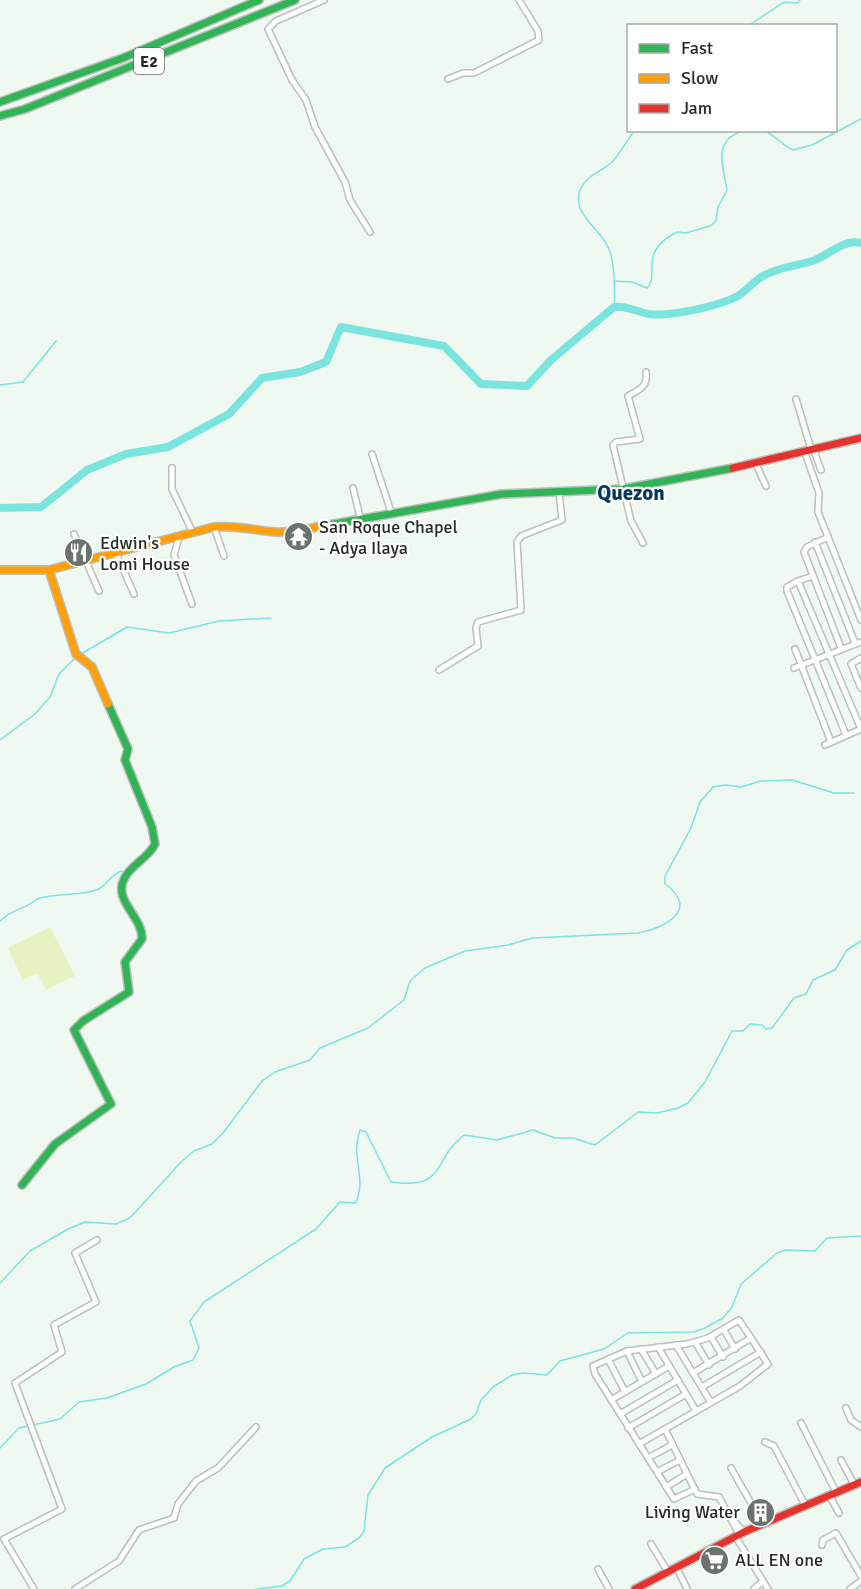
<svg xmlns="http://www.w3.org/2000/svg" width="861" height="1589" viewBox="0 0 861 1589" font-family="Signika,sans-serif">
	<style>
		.green { fill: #e6f2c1 }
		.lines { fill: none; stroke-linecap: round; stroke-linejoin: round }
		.stream { stroke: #7be4de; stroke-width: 1.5 }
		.river { stroke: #7be4de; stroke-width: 8 }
		.street-casing { stroke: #bac0bc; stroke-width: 8 }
		.fast-casing { stroke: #bac0bc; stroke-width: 10 }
		.slow-casing { stroke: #bac0bc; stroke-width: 10 }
		.jam-casing { stroke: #bac0bc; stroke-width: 10 }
		.street { stroke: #fdfefd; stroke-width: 5 }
		.fast { stroke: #30b455; stroke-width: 7 }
		.slow { stroke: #ff9f0a; stroke-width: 7 }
		.jam { stroke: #e5322d; stroke-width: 7 }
		.labels { text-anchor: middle; stroke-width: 4.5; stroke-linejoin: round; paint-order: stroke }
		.shield { fill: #fff; stroke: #666b68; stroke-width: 1.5 }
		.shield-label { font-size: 16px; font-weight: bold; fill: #252b27 }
		.poi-label { font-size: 18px; fill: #252b27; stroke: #fff; text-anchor: start }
		.quarter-label { font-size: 21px; font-weight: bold; fill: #05385b; stroke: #fff }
	</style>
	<rect width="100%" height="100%" fill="#f0f8f2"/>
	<!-- green -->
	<path class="green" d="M50,927L75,976L46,990L37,973L23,980L8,948Z"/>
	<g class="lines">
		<!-- stream -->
		<g class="stream">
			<path d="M748,26L784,2L797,3L800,0"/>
			<path d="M762,130C775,134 781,145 793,150L812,145L861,119"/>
			<path d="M614,281L632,282L647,288C661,275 636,253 677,232L686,233L710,226L716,221L718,207L727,190C723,165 711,139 746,130"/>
			<path d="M614,307C615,289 615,269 610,252C604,230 568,213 581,188C588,174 604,171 613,161C621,152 627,140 635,130"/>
			<path d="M0,385L23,382L56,341"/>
			<path d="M81,654L127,627L169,633L219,621L271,618"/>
			<path d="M0,740L35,714L50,697L59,674L75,658"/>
			<path d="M0,921C8,913 15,911 24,907C30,905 34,900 40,898C59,893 78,896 96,890C107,887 111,873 122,871"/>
			<path d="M0,1283L30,1251L68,1229L85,1222L116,1224L130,1218L182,1161L194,1151L212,1144L223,1133L262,1081L275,1072L310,1060L320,1048L368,1028L404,1000L410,981L425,968L465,951L508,945L532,938L638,933C666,928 700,909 665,884V876L691,828L700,802L713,787L726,785L741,787L761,781L792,780L834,793H854"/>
			<path d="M33,1425L60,1419L79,1402L107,1398L146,1384L174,1367L193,1360L199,1348L190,1321L204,1302L316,1229L340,1202L356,1203C367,1175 350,1158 360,1130L366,1132L391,1182C448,1190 431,1160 464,1135L497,1140L533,1130L555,1138H573L595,1145L638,1112L657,1113L678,1108L688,1103L705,1082L732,1031H743L750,1024L762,1025L766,1029L772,1028L794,998L806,994L813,980L835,970L847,950L861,941"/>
			<path d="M0,1448L19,1428L28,1426"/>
			<path d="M256,1589L282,1586L290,1581L304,1559L323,1549L345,1547L359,1538L364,1531L368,1495L385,1468L432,1437L471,1419L476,1414L481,1400L493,1387L512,1375L523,1373L547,1375L560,1361L604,1349L628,1333L693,1332L705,1328L723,1318L732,1307L741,1284L777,1253L786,1250L815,1251L827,1238L861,1236"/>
		</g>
		<!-- river -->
		<path class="river" d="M0,508L41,507L87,470L126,454L168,447L229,414L262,378L300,372L326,362L341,327L444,346L481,384L527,386L551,360L614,307C626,305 637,312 649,314C670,317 719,306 738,296C747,290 754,281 763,276C779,267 798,266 815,260C830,254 843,239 861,243"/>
		<defs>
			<g id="street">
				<path d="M324,0L276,21L268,29L292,80L306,100L315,127L345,182L350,200L370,232"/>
				<path d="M448,79L463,73H474L539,40L538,31L519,0"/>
				<path d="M796,399L811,449"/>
				<path d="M813,448L821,470"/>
				<path d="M804,450L819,493L818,512L861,620"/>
				<path d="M372,454L391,512"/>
				<path d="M755,462L766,486"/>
				<path d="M172,468V489L193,533"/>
				<path d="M353,488L360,517"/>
				<path d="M214,527L224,556"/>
				<path d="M74,534L99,591"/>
				<path d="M179,537L174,555L192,604"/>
				<path d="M828,537L807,547L804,552L841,648"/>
				<path d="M815,542L855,643"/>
				<path d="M643,543L631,521L613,445L616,442L640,439L628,396C640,389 648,387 646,372"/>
				<path d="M116,553L134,594"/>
				<path d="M813,576L798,581L861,729"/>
				<path d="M798,581L787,587V591L846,735"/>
				<path d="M795,649L831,742"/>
				<path d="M861,658L851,664L861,688"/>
				<path d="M794,668L861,642"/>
				<path d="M439,670L478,646L476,628L478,622L521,610L517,542L521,536L562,520L559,492"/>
				<path d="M825,745L861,729"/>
				<path d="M724,1330L735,1349"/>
				<path d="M711,1337L723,1357"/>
				<path d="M695,1342L709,1365"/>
				<path d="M676,1345L710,1401"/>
				<path d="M658,1347L695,1409"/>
				<path d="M641,1349L656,1374"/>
				<path d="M627,1351L642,1382"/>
				<path d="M608,1359L625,1392"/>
				<path d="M693,1373L751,1338L768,1364L740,1386L665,1429L697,1494L719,1497L739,1534"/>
				<path d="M702,1387L761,1352"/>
				<path d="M611,1400L669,1366"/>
				<path d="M846,1408L851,1420L861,1427"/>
				<path d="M620,1414L678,1380"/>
				<path d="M801,1423L836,1492"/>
				<path d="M628,1428L686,1394"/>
				<path d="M765,1442L774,1446L805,1505"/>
				<path d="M639,1444L665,1429"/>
				<path d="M648,1458L672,1445"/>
				<path d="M841,1460L854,1484"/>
				<path d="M731,1468L763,1524"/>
				<path d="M657,1472L680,1460"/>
				<path d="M666,1487L687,1474"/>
				<path d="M695,1489L674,1499L595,1374L593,1366L627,1351L687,1344L708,1338L739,1320L751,1338"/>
				<path d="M829,1495L839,1513"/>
				<path d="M732,1519L744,1532"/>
				<path d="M735,1536L768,1589"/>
				<path d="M651,1544L668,1572"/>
				<path d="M822,1545L823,1540L836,1533L861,1576"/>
				<path d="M677,1568L687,1589"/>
				<path d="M598,1569L609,1589"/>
				<path d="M34,1589L4,1539L62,1509L15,1383L62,1352L54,1325L96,1302L75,1253L97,1240"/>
				<path d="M75,1589L119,1561L139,1530L174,1518L178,1504L196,1481L218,1468L256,1427"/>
				<path d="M754,1589L762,1582"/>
				<path d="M850,1589L861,1581"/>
			</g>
			<g id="fast">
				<path d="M0,102L123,58L259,0"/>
				<path d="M0,116L25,109L295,0"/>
				<path d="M317,527L502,494L623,489L733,468"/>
				<path d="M22,1185L55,1144L111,1104L74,1030L83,1021L129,992L125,962L142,939C143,917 113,901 124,879C131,864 148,859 155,844L152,827L125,760L128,749L108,704"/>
			</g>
			<g id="slow">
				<path d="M0,570H49L214,527C239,525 252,530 275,532C290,533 303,530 317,527"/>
				<path d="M49,570L76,654L92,667L108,704"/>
			</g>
			<g id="jam">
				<path d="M733,468L861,438"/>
				<path d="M635,1589L744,1532L861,1482"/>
			</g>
		</defs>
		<!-- street casing -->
		<use href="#street" class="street-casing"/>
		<!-- fast casing -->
		<use href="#fast" class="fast-casing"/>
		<!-- slow casing -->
		<use href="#slow" class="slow-casing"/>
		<!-- jam casing -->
		<use href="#jam" class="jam-casing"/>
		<!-- street -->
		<use href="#street" class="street"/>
		<!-- fast -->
		<use href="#fast" class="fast"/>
		<!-- slow -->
		<use href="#slow" class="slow"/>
		<!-- jam -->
		<use href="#jam" class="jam"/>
	</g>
	<!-- icons -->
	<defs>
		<symbol id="temple-disc" viewBox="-11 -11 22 22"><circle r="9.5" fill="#6c736e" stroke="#fff"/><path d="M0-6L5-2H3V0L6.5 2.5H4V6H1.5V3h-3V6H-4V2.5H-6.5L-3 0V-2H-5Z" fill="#fff"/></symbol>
		<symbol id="restaurant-disc" viewBox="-11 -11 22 22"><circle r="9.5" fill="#6c736e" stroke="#fff"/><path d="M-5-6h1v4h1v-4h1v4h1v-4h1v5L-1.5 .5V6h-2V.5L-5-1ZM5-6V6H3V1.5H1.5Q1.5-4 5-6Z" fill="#fff"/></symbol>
		<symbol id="building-disc" viewBox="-11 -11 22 22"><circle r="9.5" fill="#6c736e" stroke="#fff"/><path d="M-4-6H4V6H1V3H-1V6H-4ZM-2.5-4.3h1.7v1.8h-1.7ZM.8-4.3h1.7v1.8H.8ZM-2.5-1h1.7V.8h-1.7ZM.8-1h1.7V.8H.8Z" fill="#fff"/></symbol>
		<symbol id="supermarket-disc" viewBox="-11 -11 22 22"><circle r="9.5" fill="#6c736e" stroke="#fff"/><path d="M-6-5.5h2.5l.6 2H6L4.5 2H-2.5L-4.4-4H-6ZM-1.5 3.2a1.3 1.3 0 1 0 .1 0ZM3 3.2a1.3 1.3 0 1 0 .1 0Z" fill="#fff"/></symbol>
	</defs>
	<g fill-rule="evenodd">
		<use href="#temple-disc" x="282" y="520" width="33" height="33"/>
		<use href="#restaurant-disc" x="62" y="536" width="33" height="33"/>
		<use href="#building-disc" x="744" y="1496" width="33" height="33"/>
		<use href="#supermarket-disc" x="698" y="1544" width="33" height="33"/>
	</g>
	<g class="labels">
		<!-- shield labels -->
		<rect class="shield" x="134" y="48" width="30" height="26" rx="4.5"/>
		<g class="shield-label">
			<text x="149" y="67">E2</text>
		</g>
		<!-- poi labels -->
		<g class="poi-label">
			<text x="319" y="533">San Roque Chapel<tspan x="319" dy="21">- Adya Ilaya</tspan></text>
			<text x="100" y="549">Edwin's<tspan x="100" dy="21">Lomi House</tspan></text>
			<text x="740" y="1518" text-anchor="end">Living Water</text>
			<text x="735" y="1566">ALL EN one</text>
		</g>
		<!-- quarter labels -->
		<g class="quarter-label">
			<text x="631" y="500">Quezon</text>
		</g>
	</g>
	<!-- legend -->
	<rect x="627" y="24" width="210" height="108" fill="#ffffff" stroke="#a8aaa9" stroke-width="1.5"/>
	<rect x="639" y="44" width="30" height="9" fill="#30b455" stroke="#a8aaa9" stroke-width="1.5"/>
	<text x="681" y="54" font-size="18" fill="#252b27">Fast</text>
	<rect x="639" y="74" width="30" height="9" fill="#ff9f0a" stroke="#a8aaa9" stroke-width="1.5"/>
	<text x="681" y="84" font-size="18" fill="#252b27">Slow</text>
	<rect x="639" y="104" width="30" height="9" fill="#e5322d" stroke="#a8aaa9" stroke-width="1.5"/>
	<text x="681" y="114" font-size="18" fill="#252b27">Jam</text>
</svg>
